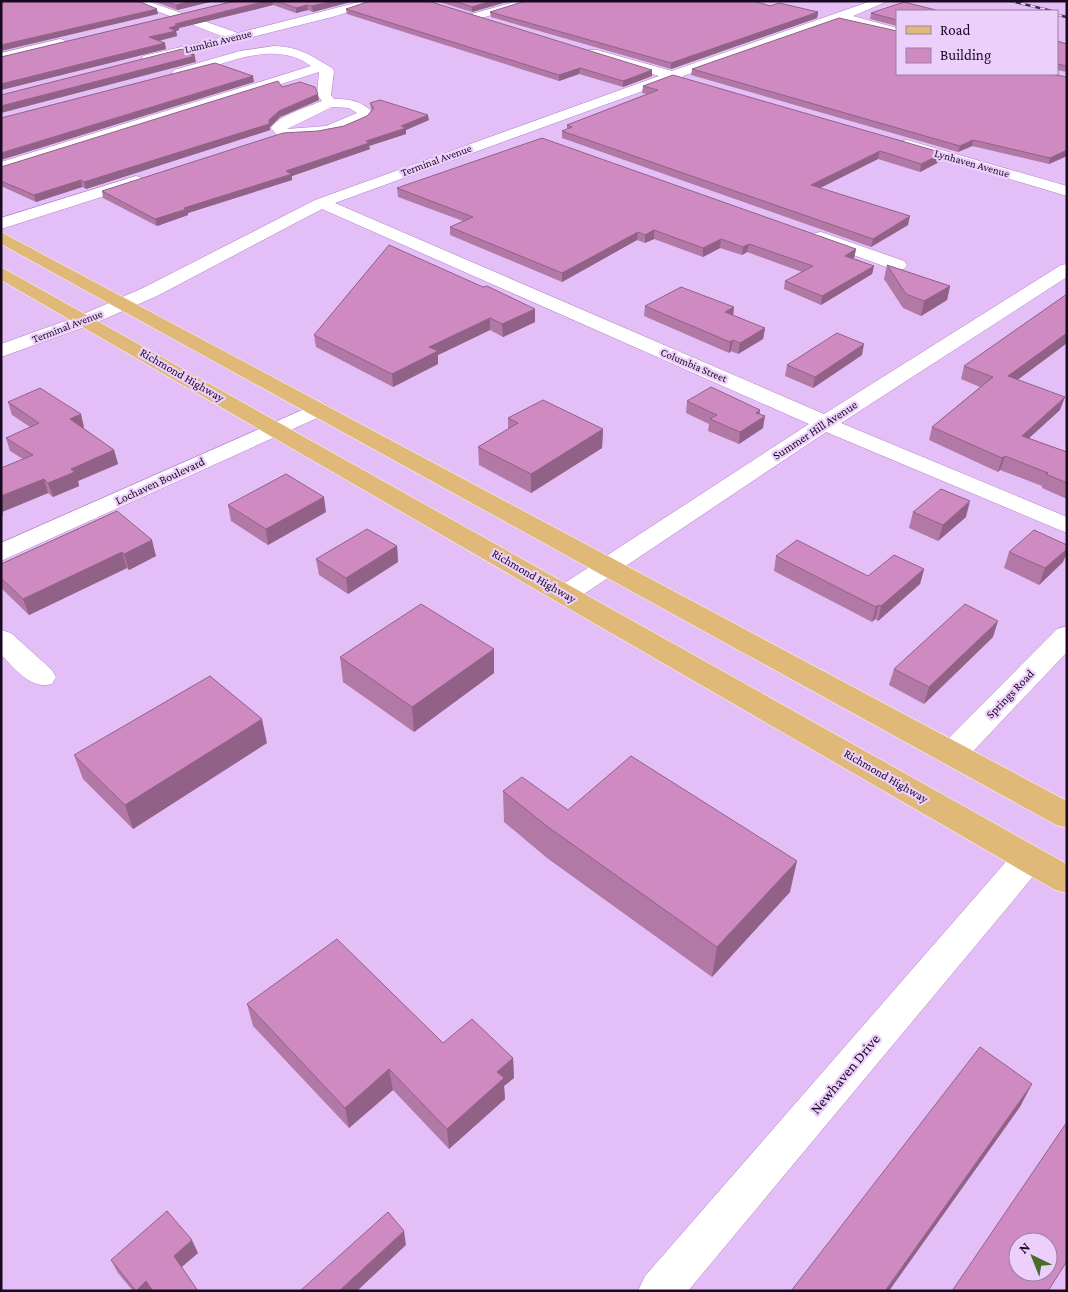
<svg xmlns="http://www.w3.org/2000/svg" width="1068" height="1292" viewBox="0 0 1068 1292" font-family="'Crimson Pro',serif">
	<style>
		.lines { fill: none; stroke-linecap: round; stroke-linejoin: round }
		.minor-casing { stroke: #af82c5; stroke-width: 1 }
		.major-casing { stroke: #fff; stroke-width: 1 }
		.minor { fill: #fff; fill-rule: evenodd }
		.major { fill: #e0b979; fill-rule: evenodd }
		.rail-casing { stroke: #412c4b; stroke-width: 2.5 }
		.rail { stroke: #ecd0fb; stroke-width: 2; stroke-dasharray: 5; stroke-linecap: butt }
		.wall { fill: #b278a6 }
		.shaded-wall { fill: #916187 }
		.building { fill: #cf8bc1; stroke: #916187; fill-rule: evenodd }
		.labels { text-anchor: middle; stroke-width: 4.5; stroke-linejoin: round; paint-order: stroke }
		.far-street-label { font-size: 11px; fill: #190821; stroke: #ecd0fb }
		.street-label { font-size: 12px; fill: #190821; stroke: #ecd0fb }
		.near-street-label { font-size: 15px; fill: #190821; stroke: #ecd0fb }
	</style>
	<rect width="100%" height="100%" fill="#e4bff7"/>
	<g class="lines">
		<defs>
			<g id="minor">
				<path d="M131,1H147L238,33L363,1H381L336,16L148,63L143,62L142,59L143,56L224,37Z"/>
				<path d="M518,1H537L472,21L466,17L468,15Z"/>
				<path d="M871,1H888L853,16L897,28V36L841,20L683,76L682,80H673L335,203L824,414L1061,265L1067,264V277L841,423L1067,517V533L826,432L575,600L566,602L557,600L553,594L557,588L809,424L322,209L157,296L93,324L1,357V344L79,316L143,288L315,200L659,76L589,56L587,53L589,50H597L672,71Z"/>
				<path d="M60,39L64,40L66,43L64,46L1,61V53Z"/>
				<path d="M274,46C300,47 310,55 332,68L334,71L331,95L334,99C349,99 364,101 373,114C358,134 300,142 278,136L271,128C281,114 306,108 322,101L317,95L319,72L1,172V162L311,66C272,37 220,67 179,77L172,73L174,70L240,51ZM332,107L349,108L357,113L326,126L287,129Z"/>
				<path d="M907,140L1067,186V196L902,147L900,144L902,141Z"/>
				<path d="M136,176L142,178L144,181L142,184L1,229V218Z"/>
				<path d="M821,232L904,261L907,265L904,269H892L815,241L812,237L815,233Z"/>
				<path d="M318,403L326,404L329,409L326,414L1,561V543Z"/>
				<path d="M1067,626V652L964,761L953,764L942,761L938,753L942,745L1057,629Z"/>
				<path d="M1,630L11,633L52,670L56,677L52,684C30,690 16,669 1,655Z"/>
				<path d="M1029,845L1041,849L1045,858L1041,867L688,1291H638L645,1276L1017,849Z"/>
			</g>
			<g id="major">
				<path d="M1,232L1067,801V828L1056,825L1,244Z"/>
				<path d="M1,267L1067,864V893L1055,890L1,280Z"/>
			</g>
		</defs>
		<!-- minor casing -->
		<use href="#minor" class="minor-casing"/>
		<!-- major casing -->
		<use href="#major" class="major-casing"/>
		<!-- minor -->
		<use href="#minor" class="minor"/>
		<!-- major -->
		<use href="#major" class="major"/>
		<defs>
			<g id="rail">
				<path d="M1011,1L1052,11"/>
				<path d="M1057,15L1067,17"/>
			</g>
		</defs>
		<!-- rail casing -->
		<use href="#rail" class="rail-casing"/>
		<!-- rail -->
		<use href="#rail" class="rail"/>
	</g>
	<!-- wall -->
	<g class="wall">
		<path d="M153,1H214L177,10Z"/>
		<path d="M235,1H354L313,12L308,10L296,13L273,5L179,28V30L176,31L177,36L159,41L166,49L1,90V57Z"/>
		<path d="M436,1H510L472,12Z"/>
		<path d="M770,6L818,12L817,18L671,69L491,17L490,12Z"/>
		<path d="M346,9L652,70V76L623,87L579,74L559,81L347,14Z"/>
		<path d="M897,11V26L870,19L871,13Z"/>
		<path d="M1057,41L1067,44V72L1057,70Z"/>
		<path d="M692,69L1067,156L1049,164L972,146L958,152L691,75Z"/>
		<path d="M643,86L943,153L941,161L920,172L878,159L820,188L908,225L871,247L562,138V131L567,129V125L647,94L642,93Z"/>
		<path d="M282,87L319,100L280,117L270,127V130L86,189L82,187L36,202L1,186V167Z"/>
		<path d="M370,103L429,120L406,130V134L369,146L370,149L292,176V180L188,213V215L157,226L103,198L102,191L318,131L344,126L367,116L372,110L371,109Z"/>
		<path d="M397,188L856,249L854,258H853L874,266L872,274L821,305L784,289L785,281L802,272L747,252L742,255L720,248L703,257L654,239L645,243L637,240L562,282L450,235V227L463,221L398,197Z"/>
		<path d="M389,245L535,322L503,337L490,330L438,355V364L393,387L316,347L314,335Z"/>
		<path d="M887,265L950,286L947,300L921,316L903,308L884,279Z"/>
		<path d="M1067,294V343L1017,380L1060,410L1029,438L1067,452V499L1042,488V486L1000,470L998,472L929,440L932,427L980,387L961,379L964,366Z"/>
		<path d="M645,306L733,316L765,328L763,339L738,354L731,351L729,353L644,316Z"/>
		<path d="M862,355L813,388L785,376L787,365Z"/>
		<path d="M687,401L759,414L763,428L739,444L708,431L709,424L686,413Z"/>
		<path d="M8,402L84,427L83,428L114,450L118,464L78,481L79,486L53,497L48,493L2,512L3,515L1,516V468L23,459L10,451L6,438L30,427L12,415Z"/>
		<path d="M508,418L603,429L602,448L531,493L479,465L478,447L508,429Z"/>
		<path d="M228,505L326,512L268,545L231,521Z"/>
		<path d="M117,511L156,556L129,570L127,568L29,615L1,588V564Z"/>
		<path d="M913,512L966,517L938,541L909,528Z"/>
		<path d="M397,546L398,562L348,594L319,575L316,559Z"/>
		<path d="M1009,552L1063,562L1039,585L1004,568Z"/>
		<path d="M776,556L868,576L924,569L920,584L878,621L875,619L872,622L774,571Z"/>
		<path d="M993,637L924,704L889,685L894,669Z"/>
		<path d="M494,649V673L414,732L343,682L340,657Z"/>
		<path d="M267,743L133,829L83,779L74,755Z"/>
		<path d="M503,791L568,810L790,892L712,977L547,858L504,822Z"/>
		<path d="M247,1004L513,1058L514,1078L504,1086L505,1099L449,1149L393,1090L349,1128L253,1026Z"/>
		<path d="M198,1253L182,1267L198,1291H133L118,1273L111,1260Z"/>
	</g>
	<!-- shaded-wall -->
	<g class="shaded-wall">
		<path d="M191,1H214L177,10L176,5Z"/>
		<path d="M266,1H272L273,5L179,28V30L176,31L177,36L150,43L149,37L169,28L175,24Z"/>
		<path d="M333,1H354L313,12L312,6Z"/>
		<path d="M491,1H510L472,12V7Z"/>
		<path d="M307,5L308,10L296,13V8Z"/>
		<path d="M157,9L158,14L1,51V45Z"/>
		<path d="M818,12L817,18L671,69V63Z"/>
		<path d="M165,43L166,49L1,90V84Z"/>
		<path d="M194,53L196,62L1,113V106Z"/>
		<path d="M580,68L579,74L559,81V75Z"/>
		<path d="M652,70V76L623,87V81Z"/>
		<path d="M253,76L254,82L1,160V153Z"/>
		<path d="M318,94L319,100L280,117L270,127V130L86,189L84,182L269,120L279,111Z"/>
		<path d="M428,115L429,120L406,130V134L369,146L370,149L292,176V180L188,213V215L157,226L155,219L184,208L286,171L366,141Z"/>
		<path d="M973,140L972,146L958,152L960,146Z"/>
		<path d="M1067,150V156L1049,164L1050,158Z"/>
		<path d="M880,151L878,159L810,193L811,185Z"/>
		<path d="M943,153L941,161L920,172L921,164Z"/>
		<path d="M81,180L82,187L36,202L34,195Z"/>
		<path d="M910,216L908,225L871,247L873,239Z"/>
		<path d="M654,230V239L645,243V235Z"/>
		<path d="M638,232L637,240L562,282V273Z"/>
		<path d="M721,239L720,248L703,257V248Z"/>
		<path d="M749,244L747,252L742,255L743,247Z"/>
		<path d="M856,249L854,258L844,264L845,256Z"/>
		<path d="M874,266L872,274L821,305L822,296Z"/>
		<path d="M950,286L947,300L921,316L924,301Z"/>
		<path d="M734,307L733,318L725,312Z"/>
		<path d="M535,309V322L503,337L502,324Z"/>
		<path d="M490,318V330L438,355V364L393,387L392,374L429,347Z"/>
		<path d="M765,328L763,339L738,354L740,343Z"/>
		<path d="M1067,333V343L1004,390L1008,376Z"/>
		<path d="M733,340L731,351L729,353L730,342Z"/>
		<path d="M864,344L862,355L813,388L815,377Z"/>
		<path d="M1065,397L1060,410L1017,449L1022,436Z"/>
		<path d="M760,410L759,420L765,416L763,428L739,444L740,432L756,413Z"/>
		<path d="M81,414L84,427L74,432L70,419Z"/>
		<path d="M603,429L602,448L531,493V474Z"/>
		<path d="M114,450L118,464L78,481L79,486L53,497L48,483L71,469Z"/>
		<path d="M1005,456L1000,470L998,472L1002,458Z"/>
		<path d="M44,479L48,493L2,512L3,515L1,516V496Z"/>
		<path d="M324,497L326,512L268,545L266,529Z"/>
		<path d="M970,501L966,517L938,541L943,525Z"/>
		<path d="M152,540L156,556L129,570L124,554Z"/>
		<path d="M397,546L398,562L348,594L346,578Z"/>
		<path d="M1067,549V553L1063,562L1039,585L1045,568Z"/>
		<path d="M122,552L127,568L29,615L23,599Z"/>
		<path d="M924,569L920,584L878,621L881,606Z"/>
		<path d="M878,605L875,619L872,622L876,607Z"/>
		<path d="M998,621L993,637L924,704L929,687Z"/>
		<path d="M494,649V673L414,732L412,707Z"/>
		<path d="M262,719L267,743L133,829L125,805Z"/>
		<path d="M797,861L790,892L712,977L717,947Z"/>
		<path d="M513,1058L514,1078L504,1086L505,1099L449,1149L447,1129L497,1072Z"/>
		<path d="M389,1069L393,1090L349,1128L345,1108Z"/>
		<path d="M1032,1084L1020,1107L889,1291H885Z"/>
		<path d="M404,1231L406,1245L357,1291H339Z"/>
		<path d="M192,1240L198,1253L180,1268L174,1256Z"/>
		<path d="M146,1281L152,1291H136Z"/>
	</g>
	<!-- building -->
	<g class="building">
		<path d="M1,1H138L157,9L1,45Z"/>
		<path d="M167,1H191L176,5Z"/>
		<path d="M235,1H266L175,24L178,25L169,28L176,31L149,37L165,43L1,84V57Z"/>
		<path d="M277,1H333L312,6L307,5L296,8Z"/>
		<path d="M370,1H428L652,70L623,81L580,68L559,75L346,9Z"/>
		<path d="M454,1H491L472,7Z"/>
		<path d="M525,1H754L770,6L779,3L818,12L671,63L490,12Z"/>
		<path d="M904,2L940,11H897V20L871,13Z"/>
		<path d="M839,18L897,31V74H1051L1067,77V150L1050,158L973,140L960,146L692,69Z"/>
		<path d="M1057,41L1067,44V66L1057,64V66Z"/>
		<path d="M182,49L194,53L189,54L195,56L1,106V95Z"/>
		<path d="M215,63L253,76L1,153V118Z"/>
		<path d="M673,75L943,153L921,164L880,151L811,185L910,216L873,239L562,131L572,127L567,125L658,90L643,86Z"/>
		<path d="M278,81L282,87L300,82L315,87L318,94L279,111L269,120V124L84,182L81,180L34,195L1,181V167Z"/>
		<path d="M380,100L428,115L401,126L406,128L366,141L369,143L286,171L292,174L184,208L187,209L155,219L102,191L283,133L318,131L344,126L367,116L374,108L370,103Z"/>
		<path d="M542,138L856,249L845,256L874,266L822,296L785,281L813,266L749,244L743,247L721,239L703,248L654,230L645,235L638,232L562,273L450,227L473,217L397,188Z"/>
		<path d="M389,245L483,287L487,286L535,309L502,324L490,318L429,347L438,351L392,374L314,335Z"/>
		<path d="M887,265L950,286L924,301L906,294Z"/>
		<path d="M681,287L734,307L725,312L765,328L740,343L733,340L730,342L645,306Z"/>
		<path d="M1067,294V333L1008,376L1065,397L1022,436L1067,452V483L1046,474L1048,473L1005,456L1002,458L932,427L993,377L964,366Z"/>
		<path d="M837,333L864,344L815,377L787,365Z"/>
		<path d="M711,387L760,410L756,413L765,416L740,432L710,419L717,415L687,401Z"/>
		<path d="M40,388L81,414L70,419L114,450L71,469L75,472L48,483L44,479L1,496V468L33,455L6,438L39,423L8,402Z"/>
		<path d="M543,400L603,429L531,474L478,447L518,423L508,418Z"/>
		<path d="M286,474L324,497L266,529L228,505Z"/>
		<path d="M941,489L970,501L943,525L913,512Z"/>
		<path d="M117,511L152,540L124,554L122,552L23,599L1,578V564Z"/>
		<path d="M367,529L397,546L346,578L316,559Z"/>
		<path d="M1034,530L1067,545V549L1045,568L1009,552Z"/>
		<path d="M797,540L868,576L894,555L924,569L881,606L878,605L876,607L776,556Z"/>
		<path d="M421,604L494,649L412,707L340,657Z"/>
		<path d="M965,604L998,621L929,687L894,669Z"/>
		<path d="M210,676L262,719L125,805L74,755Z"/>
		<path d="M631,756L797,861L717,947L548,827L503,791L522,777L568,810Z"/>
		<path d="M337,939L443,1043L472,1019L513,1058L497,1072L504,1078L447,1129L389,1069L345,1108L247,1004Z"/>
		<path d="M980,1047L1032,1084L885,1291H791Z"/>
		<path d="M1067,1122V1261L1048,1291H952ZM1018,1242H1048V1272H1018Z"/>
		<path d="M167,1211L192,1240L174,1256L198,1291H153L146,1281L136,1291L111,1260Z"/>
		<path d="M388,1212L404,1231L339,1291H300Z"/>
	</g>
	<g class="labels">
		<!-- far-street labels -->
		<g class="far-street-label">
			<text transform="translate(218 41) rotate(-14)" y="4">Lumkin Avenue</text>
			<text transform="translate(436 160) rotate(-20)" y="4">Terminal Avenue</text>
			<text transform="translate(972 163) rotate(16)" y="4">Lynhaven Avenue</text>
			<text transform="translate(67 326) rotate(-21)" y="4">Terminal Avenue</text>
			<text transform="translate(694 365) rotate(23)" y="4">Columbia Street</text>
		</g>
		<!-- street labels -->
		<g class="street-label">
			<text transform="translate(182 375) rotate(30)" y="4">Richmond Highway</text>
			<text transform="translate(815 430) rotate(-33)" y="4">Summer Hill Avenue</text>
			<text transform="translate(160 481) rotate(-25)" y="4">Lochaven Boulevard</text>
			<text transform="translate(534 576) rotate(30)" y="4">Richmond Highway</text>
			<text transform="translate(1010 694) rotate(-46)" y="4">Springs Road</text>
			<text transform="translate(886 776) rotate(30)" y="4">Richmond Highway</text>
		</g>
		<!-- near-street labels -->
		<g class="near-street-label">
			<text transform="translate(845 1074) rotate(-50)" y="5">Newhaven Drive</text>
		</g>
	</g>
	<!-- border -->
	<rect width="1068" height="1292" fill="none" stroke="#190821" stroke-width="5"/>
	<!-- legend -->
	<rect x="896" y="10" width="162" height="65" fill="#ecd0fb" stroke="#9880a4"/>
	<rect x="906" y="26" width="25" height="8" fill="#e0b979" stroke="#9880a4"/>
	<text x="940" y="35" font-size="15" fill="#190821">Road</text>
	<rect x="906" y="48" width="25" height="15" fill="#cf8bc1" stroke="#9880a4"/>
	<text x="940" y="60" font-size="15" fill="#190821">Building</text>
	<!-- north arrow -->
	<g transform="translate(1033 1257) rotate(317)"><circle r="24" fill="#ecd0fb" stroke="#9880a4"/>
	<path d="M0-4L9 19L0 12L-9 19Z" fill="#466e2a"/>
	<text y="-8" font-size="14" font-weight="bold" text-anchor="middle" fill="#190821">N</text>
	</g>
</svg>
